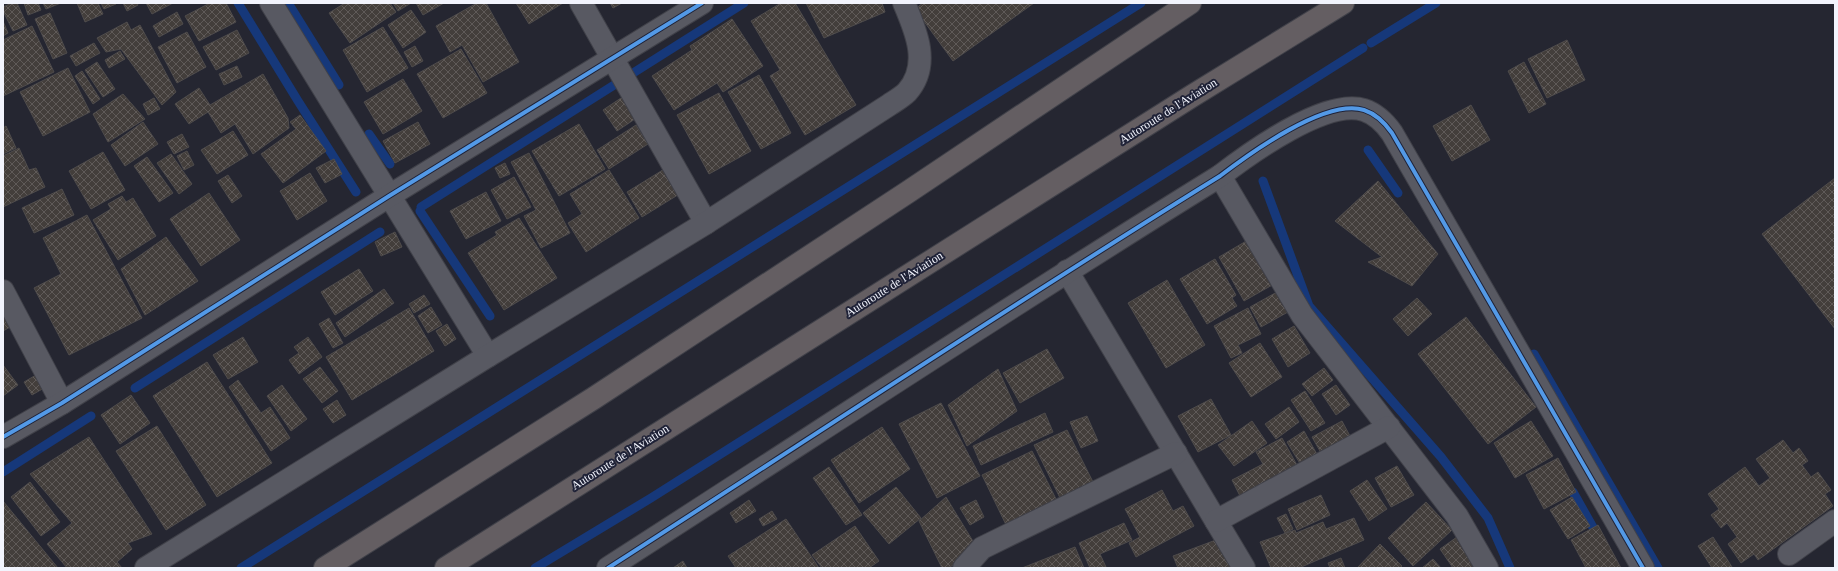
<svg xmlns="http://www.w3.org/2000/svg" width="1838" height="571" viewBox="0 0 1838 571" font-family="'Times New Roman',serif">
	<style>
		.lines { fill: none; stroke-linecap: round; stroke-linejoin: round }
		.stream { stroke: #16387a; stroke-width: 9 }
		.building { fill: url(#building-cross-hatch); stroke: #4e4b4b }
		.minor-casing { stroke: #404149; stroke-width: 24 }
		.tertiary-casing { stroke: #404149; stroke-width: 24 }
		.secondary-casing { stroke: #404149; stroke-width: 24 }
		.trunk-casing { stroke: #404149; stroke-width: 24 }
		.minor { stroke: #585962; stroke-width: 22 }
		.tertiary { stroke: #585962; stroke-width: 22 }
		.secondary { stroke: #585962; stroke-width: 22 }
		.trunk { stroke: #645e62; stroke-width: 22 }
		.cycleway-casing { stroke: #1f2237; stroke-width: 6 }
		.cycleway { stroke: #5399e6; stroke-width: 4 }
		.labels { text-anchor: middle; stroke-width: 4; stroke-linejoin: round; paint-order: stroke }
		.street-label { font-size: 12px; fill: #f2f4fd; stroke: #1f2237 }
	</style>
	<defs>
		<pattern id="building-cross-hatch" width="8" height="8" patternUnits="userSpaceOnUse"><rect width="8" height="8" fill="#433e3b"/><path d="M0 0l8 8M0 8l8-8" fill="none" stroke="#5f5a58"/></pattern>
	</defs>
	<rect width="100%" height="100%" fill="#252631"/>
	<g class="lines">
		<!-- stream -->
		<g class="stream">
			<path d="M238,3L298,101L356,192"/>
			<path d="M288,3L339,85"/>
			<path d="M1371,43L1436,3"/>
			<path d="M369,134L390,164"/>
			<path d="M1368,150L1398,193"/>
			<path d="M1263,181L1309,306L1441,457L1488,518L1510,568"/>
			<path d="M421,207L744,3"/>
			<path d="M420,211L490,316"/>
			<path d="M1534,354L1658,568"/>
			<path d="M135,388L380,232"/>
			<path d="M3,472L91,416"/>
			<path d="M1573,492L1599,538"/>
			<path d="M241,568L1141,3"/>
			<path d="M535,568L651,498L1363,48"/>
		</g>
	</g>
	<!-- building -->
	<g class="building">
		<path d="M12,3H17L27,25L13,31L3,11V7Z"/>
		<path d="M24,3H38L41,10L28,15Z"/>
		<path d="M43,3H61L46,9Z"/>
		<path d="M77,3H98L103,14L85,22Z"/>
		<path d="M101,3H116V4L104,9Z"/>
		<path d="M123,3H137L138,5L127,11Z"/>
		<path d="M146,3H173L152,14Z"/>
		<path d="M210,3H226L236,22L199,41L185,16Z"/>
		<path d="M345,3H390L396,12L350,43L329,13Z"/>
		<path d="M393,3H411L398,11Z"/>
		<path d="M416,3H444L423,15Z"/>
		<path d="M477,3H486L519,62L483,82L462,45L450,52L436,26Z"/>
		<path d="M516,3H563L529,24Z"/>
		<path d="M610,3H622L613,8Z"/>
		<path d="M781,3H795L856,105L805,135L770,76L780,70L751,21Z"/>
		<path d="M806,3H882L885,12L824,38Z"/>
		<path d="M923,3H1034L953,61L915,9Z"/>
		<path d="M411,10L426,32L403,48L388,25Z"/>
		<path d="M177,12L183,24L159,37L153,26Z"/>
		<path d="M50,13L67,53L53,59L35,19Z"/>
		<path d="M732,19L763,66L723,92L717,83L674,110L652,76L692,50L690,46Z"/>
		<path d="M3,21L8,33L3,36Z"/>
		<path d="M127,22L131,30L140,25L176,92L162,105L121,49L106,52L97,38Z"/>
		<path d="M32,26L54,72L3,96V40Z"/>
		<path d="M383,27L408,68L367,92L343,50Z"/>
		<path d="M237,30L249,53L216,70L203,47Z"/>
		<path d="M187,32L206,67L177,83L158,47Z"/>
		<path d="M1567,40L1585,80L1547,98L1528,59Z"/>
		<path d="M94,43L100,53L76,66L70,56Z"/>
		<path d="M415,46L423,61L412,67L404,52Z"/>
		<path d="M461,49L487,93L443,118L417,74Z"/>
		<path d="M120,51L125,59L109,68L105,60Z"/>
		<path d="M97,62L115,89L103,97L85,70Z"/>
		<path d="M1524,62L1546,104L1529,113L1508,71Z"/>
		<path d="M237,66L242,77L224,85L219,74Z"/>
		<path d="M68,68L90,112L43,136L20,92Z"/>
		<path d="M82,71L100,99L93,104L75,76Z"/>
		<path d="M263,74L288,118L289,128L253,154L235,124L221,133L208,112L189,124L175,104L199,88L210,105Z"/>
		<path d="M759,75L791,133L761,149L728,92Z"/>
		<path d="M403,79L422,111L383,134L364,102Z"/>
		<path d="M719,93L751,151L709,174L677,115Z"/>
		<path d="M123,94L145,119L108,142L93,114Z"/>
		<path d="M624,96L638,117L617,131L603,110Z"/>
		<path d="M154,98L160,109L148,115L143,104Z"/>
		<path d="M1471,105L1490,140L1452,161L1433,126Z"/>
		<path d="M300,115L326,151L283,183L261,154L296,129L290,122Z"/>
		<path d="M143,122L158,144L125,166L111,145Z"/>
		<path d="M418,122L430,144L395,163L383,141Z"/>
		<path d="M579,124L605,169L559,196L532,151Z"/>
		<path d="M636,125L648,144L609,169L597,150Z"/>
		<path d="M6,126L16,148L3,154V128Z"/>
		<path d="M233,131L248,155L217,174L201,150Z"/>
		<path d="M182,134L189,147L174,154L167,142Z"/>
		<path d="M19,148L29,170L36,168L45,187L3,207V156Z"/>
		<path d="M187,151L194,165L184,170L177,156Z"/>
		<path d="M103,152L125,190L91,209L69,171Z"/>
		<path d="M529,153L570,233L541,248L524,216L536,210L511,162Z"/>
		<path d="M171,154L192,184L179,194L157,163Z"/>
		<path d="M147,157L173,193L159,202L134,166Z"/>
		<path d="M334,159L342,174L325,183L316,168Z"/>
		<path d="M505,163L510,174L500,178L495,168Z"/>
		<path d="M666,168L681,193L642,217L627,192Z"/>
		<path d="M609,170L639,218L586,252L568,223L582,214L570,194Z"/>
		<path d="M310,173L327,201L297,220L280,191Z"/>
		<path d="M228,175L242,196L232,203L218,181Z"/>
		<path d="M514,177L531,207L507,219L491,190Z"/>
		<path d="M1835,178V329L1762,234Z"/>
		<path d="M1378,181L1438,254L1412,286L1368,262L1382,257L1335,221Z"/>
		<path d="M62,189L74,215L34,233L22,208Z"/>
		<path d="M486,192L501,221L466,239L450,211Z"/>
		<path d="M209,193L240,240L201,266L170,219Z"/>
		<path d="M122,196L126,202L133,198L156,236L118,260L93,220L111,209L108,204Z"/>
		<path d="M87,215L142,318L69,355L34,288L61,274L43,238Z"/>
		<path d="M519,218L557,278L504,310L468,253L497,235L495,232Z"/>
		<path d="M395,232L402,247L381,256L375,242Z"/>
		<path d="M166,237L198,281L145,315L121,269Z"/>
		<path d="M1248,240L1274,284L1244,301L1219,257Z"/>
		<path d="M1215,259L1236,295L1232,298L1237,306L1207,324L1180,279Z"/>
		<path d="M359,269L373,291L335,315L321,292Z"/>
		<path d="M1167,280L1205,345L1166,368L1128,303Z"/>
		<path d="M384,289L394,303L345,337L336,323Z"/>
		<path d="M1277,292L1288,312L1261,327L1250,307Z"/>
		<path d="M424,295L430,304L414,313L409,304Z"/>
		<path d="M1417,298L1432,314L1408,336L1393,319Z"/>
		<path d="M431,307L442,325L428,333L418,316Z"/>
		<path d="M409,308L434,351L352,400L326,357Z"/>
		<path d="M1248,308L1261,334L1238,345L1242,353L1231,358L1214,326Z"/>
		<path d="M3,312L12,326L3,331Z"/>
		<path d="M1466,317L1536,407L1488,444L1418,354Z"/>
		<path d="M329,318L343,343L333,348L319,324Z"/>
		<path d="M447,324L456,339L445,346L436,331Z"/>
		<path d="M1294,326L1310,353L1288,367L1272,339Z"/>
		<path d="M243,337L258,362L228,379L213,355Z"/>
		<path d="M308,337L322,357L299,374L289,360L299,353L294,347Z"/>
		<path d="M1260,343L1282,377L1251,397L1229,363Z"/>
		<path d="M1047,349L1064,378L1020,403L1003,373Z"/>
		<path d="M207,362L272,463L217,497L153,396Z"/>
		<path d="M3,365L18,385L3,396Z"/>
		<path d="M320,367L338,391L322,403L303,379Z"/>
		<path d="M1324,368L1333,380L1312,396L1302,384Z"/>
		<path d="M998,369L1017,411L967,446L948,405Z"/>
		<path d="M36,375L44,388L32,395L24,382Z"/>
		<path d="M238,380L261,413L270,407L290,438L271,451L229,387Z"/>
		<path d="M282,385L307,419L291,431L267,396Z"/>
		<path d="M1336,385L1350,405L1336,415L1322,394Z"/>
		<path d="M1305,391L1325,423L1311,431L1291,400Z"/>
		<path d="M131,395L150,423L120,444L101,415Z"/>
		<path d="M1211,399L1231,435L1198,452L1178,416Z"/>
		<path d="M337,400L346,415L333,423L323,409Z"/>
		<path d="M941,403L980,476L937,498L899,424Z"/>
		<path d="M1289,407L1299,422L1276,439L1265,424Z"/>
		<path d="M1045,413L1053,432L981,465L973,446Z"/>
		<path d="M1087,416L1098,441L1081,448L1070,422Z"/>
		<path d="M1252,421L1267,443L1234,466L1218,445Z"/>
		<path d="M1342,421L1358,451L1329,467L1312,437Z"/>
		<path d="M1531,421L1553,456L1515,478L1494,443Z"/>
		<path d="M157,426L206,505L166,530L116,451Z"/>
		<path d="M882,427L910,469L859,503L831,460Z"/>
		<path d="M1067,430L1095,486L1062,502L1034,445Z"/>
		<path d="M1304,431L1323,465L1307,475L1287,442Z"/>
		<path d="M89,437L152,534L128,543L132,549L117,562L122,568H67L47,544L72,523L30,474Z"/>
		<path d="M1282,438L1303,476L1245,506L1232,480L1263,464L1256,452Z"/>
		<path d="M1783,440L1793,453L1799,448L1808,461L1802,465L1811,477L1818,472L1831,490L1825,494L1833,506L1758,560L1754,554L1741,563L1728,544L1737,537L1727,523L1721,528L1711,515L1719,509L1708,494L1745,467L1759,486L1770,478L1756,459Z"/>
		<path d="M1032,451L1060,507L1009,531L982,475Z"/>
		<path d="M1558,458L1576,492L1544,509L1526,475Z"/>
		<path d="M1397,466L1414,495L1391,507L1375,478Z"/>
		<path d="M829,467L862,515L846,525L813,478Z"/>
		<path d="M1367,480L1387,509L1369,521L1350,491Z"/>
		<path d="M30,482L60,522L41,536L11,497Z"/>
		<path d="M896,487L921,518L889,544L863,513Z"/>
		<path d="M1162,490L1173,511L1183,506L1194,526L1136,557L1129,543L1140,537L1125,509Z"/>
		<path d="M1321,495L1330,515L1297,530L1288,509Z"/>
		<path d="M946,497L979,551L948,568H942L919,521Z"/>
		<path d="M1572,497L1590,526L1568,539L1550,510Z"/>
		<path d="M749,500L756,511L736,523L730,513Z"/>
		<path d="M976,500L984,517L970,525L960,508Z"/>
		<path d="M3,501L58,568H3Z"/>
		<path d="M1426,502L1452,530L1413,566L1388,538Z"/>
		<path d="M772,511L777,519L763,526L759,519Z"/>
		<path d="M1286,514L1293,529L1285,533L1277,518Z"/>
		<path d="M1354,518L1364,540L1299,568H1271L1260,542L1295,530L1296,533L1323,522L1326,529Z"/>
		<path d="M786,519L819,568H736L728,556Z"/>
		<path d="M1124,523L1132,540L1100,554L1106,567L1090,568L1079,543Z"/>
		<path d="M1598,525L1621,568H1586L1571,540Z"/>
		<path d="M855,526L879,561L869,568H822L812,555Z"/>
		<path d="M1224,537L1235,568H1178L1173,556Z"/>
		<path d="M1457,537L1479,568H1453L1440,549Z"/>
		<path d="M1713,537L1732,567L1730,568H1712L1698,546Z"/>
		<path d="M1380,544L1402,566L1400,568H1357Z"/>
		<path d="M1075,547L1084,568H1022Z"/>
		<path d="M1341,558L1345,568H1330L1328,563Z"/>
		<path d="M1433,559L1441,568H1422Z"/>
		<path d="M683,561L687,568H673Z"/>
	</g>
	<g class="lines">
		<defs>
			<g id="minor">
				<path d="M271,3L488,356"/>
				<path d="M581,3L706,223"/>
				<path d="M1220,176L1302,315L1457,516L1487,568"/>
				<path d="M1067,271L1244,568"/>
				<path d="M3,291L62,403"/>
				<path d="M3,437L62,403L389,196L702,3"/>
				<path d="M1216,521L1389,427"/>
				<path d="M1789,554L1835,521"/>
				<path d="M964,568L982,548L1176,453"/>
			</g>
			<path id="tertiary" d="M608,568C812,437 1014,303 1220,176C1250,153 1326,98 1364,110C1376,114 1385,123 1392,133L1643,568"/>
			<path id="secondary" d="M146,568L488,356L706,223L889,105C895,101 902,97 907,92C931,65 916,31 904,3"/>
			<g id="trunk">
				<path d="M325,568L594,398L908,192L1190,3"/>
				<path d="M446,568L1192,96L1343,3"/>
			</g>
		</defs>
		<!-- minor casing -->
		<use href="#minor" class="minor-casing"/>
		<!-- tertiary casing -->
		<use href="#tertiary" class="tertiary-casing"/>
		<!-- secondary casing -->
		<use href="#secondary" class="secondary-casing"/>
		<!-- trunk casing -->
		<use href="#trunk" class="trunk-casing"/>
		<!-- minor -->
		<use href="#minor" class="minor"/>
		<!-- tertiary -->
		<use href="#tertiary" class="tertiary"/>
		<!-- secondary -->
		<use href="#secondary" class="secondary"/>
		<!-- trunk -->
		<use href="#trunk" class="trunk"/>
		<defs>
			<g id="cycleway">
				<path d="M3,437L62,403L389,196L702,3"/>
				<path d="M608,568C812,437 1014,303 1220,176C1250,153 1326,98 1364,110C1376,114 1385,123 1392,133L1643,568"/>
			</g>
		</defs>
		<!-- cycleway casing -->
		<use href="#cycleway" class="cycleway-casing"/>
		<!-- cycleway -->
		<use href="#cycleway" class="cycleway"/>
	</g>
	<g class="labels">
		<!-- street labels -->
		<g class="street-label">
			<text transform="translate(1168 111) rotate(-32)" y="4">Autoroute de l'Aviation</text>
			<text transform="translate(894 284) rotate(-32)" y="4">Autoroute de l'Aviation</text>
			<text transform="translate(620 457) rotate(-32)" y="4">Autoroute de l'Aviation</text>
		</g>
	</g>
	<!-- border -->
	<rect width="1838" height="571" fill="none" stroke="#f2f4fd" stroke-width="8"/>
</svg>
